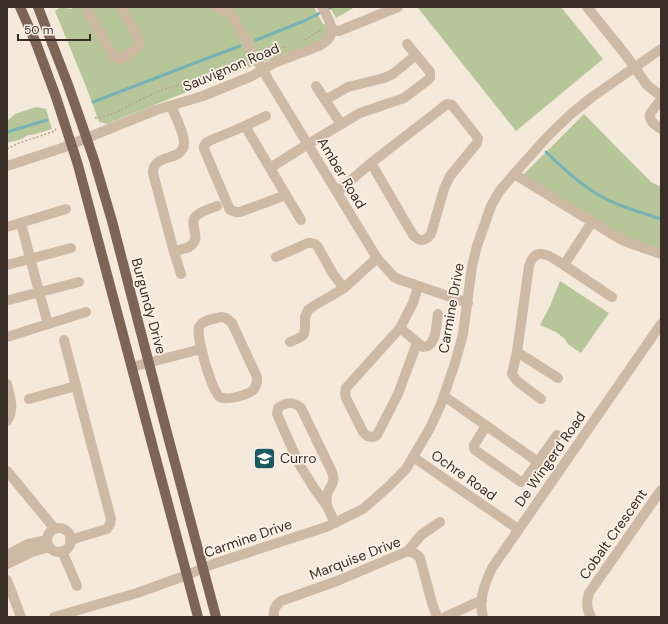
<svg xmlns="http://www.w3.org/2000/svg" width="668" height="624" viewBox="0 0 668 624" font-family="'DM Sans',sans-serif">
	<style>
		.green { fill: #b6c699 }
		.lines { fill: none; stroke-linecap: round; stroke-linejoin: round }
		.stream { stroke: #77b2b5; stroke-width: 3 }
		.path { stroke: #baa38f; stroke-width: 1.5; stroke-dasharray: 2 2; stroke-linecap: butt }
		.minor { stroke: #ceb9a5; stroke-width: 10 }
		.major { stroke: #7d6457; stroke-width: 10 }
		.labels { text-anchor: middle; stroke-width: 3.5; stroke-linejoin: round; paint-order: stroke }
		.street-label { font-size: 14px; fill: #392d27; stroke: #fcf3e8 }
		.poi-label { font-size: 14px; fill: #392d27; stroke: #fcf3e8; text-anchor: start }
	</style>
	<rect width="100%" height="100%" fill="#f5e9db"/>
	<!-- green -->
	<g class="green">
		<path d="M61,7L71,9L75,7H314L323,24L327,25C328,33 325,36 320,41L244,69L107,124L99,122L87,89L55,11Z"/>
		<path d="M330,7H355L336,18Z"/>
		<path d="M418,7H561L603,59L516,131L418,8Z"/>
		<path d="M36,107L46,109L52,129L32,135H28C20,141 16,140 7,143V121L15,114Z"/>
		<path d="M584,114L651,182L661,187V254L635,245L520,178Z"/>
		<path d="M560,281L609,313L581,353L572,347L568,344L565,339L556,332L540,325L550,306Z"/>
	</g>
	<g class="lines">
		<!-- stream -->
		<g class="stream">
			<path d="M256,40L304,21L332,7"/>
			<path d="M93,102L200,61L240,46"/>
			<path d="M7,132L47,120"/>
			<path d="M546,152C567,172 589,193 617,204C631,210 647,214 661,219"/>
		</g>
		<!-- path -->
		<g class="path">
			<path d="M305,40L315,33L322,30"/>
			<path d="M263,50L269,48L287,47"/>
			<path d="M95,118C114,117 134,102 151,95C159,91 168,87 177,86C185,84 193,85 202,82C217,77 229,65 245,59"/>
			<path d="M7,149L19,143L55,131L56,128"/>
		</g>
		<!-- minor -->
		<g class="minor">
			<path d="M215,7L229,13L234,19L268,79L377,258L394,277L398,279L468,303"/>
			<path d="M587,7L625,54L647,85L661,96"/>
			<path d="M88,12L114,57L121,59C125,56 137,50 139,46C142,40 124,14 121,7"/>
			<path d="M332,30L339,31L398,7"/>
			<path d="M316,86L325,100L348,87L384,78L393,74L416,55"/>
			<path d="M661,99L650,114C648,121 656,125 661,129"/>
			<path d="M325,100L341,124"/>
			<path d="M171,106C175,115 184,133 184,142C185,159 163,155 156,164C153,167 153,170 153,173L174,252L181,274"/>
			<path d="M245,126L286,195L240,212H236L230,210L204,149V146L206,143L209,141Z"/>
			<path d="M245,126L266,116"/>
			<path d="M7,166L62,148L156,110L203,96L252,76L274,63L321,45C339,35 330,21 322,7"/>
			<path d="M270,168L308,144L360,113L404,98L428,80L430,78V72L407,44"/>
			<path d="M514,174L620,239L635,245L661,254"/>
			<path d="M337,192L371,163L447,104L452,105L478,138L477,143L450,176L444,189L431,234C424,242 420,242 413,235L371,163"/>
			<path d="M286,195L301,220"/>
			<path d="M21,223L39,292L48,324"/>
			<path d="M7,227L66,209"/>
			<path d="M174,252C178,250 184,249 189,247C204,238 187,225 196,216C201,211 210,209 217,206"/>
			<path d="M276,257L308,243H311L315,244L318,247L333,274L344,288"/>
			<path d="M7,265L71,248"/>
			<path d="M564,265L612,297"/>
			<path d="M9,300L79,282"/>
			<path d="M221,317L226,318L232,323L257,377C257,382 257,385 254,389C249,395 226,401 220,397C212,392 196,337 199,327C202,320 214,319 221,317Z"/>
			<path d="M400,328L423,347C437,347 436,325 438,314"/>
			<path d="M7,337L86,312"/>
			<path d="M64,340L111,519L110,524L107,529L70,540"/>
			<path d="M290,342L301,337L304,334L305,328V317L308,310L315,305L331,296L344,288L377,258"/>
			<path d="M417,343L398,394L377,435L373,437L367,436L363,432L346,398L345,393L346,388L400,328L413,303L418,287"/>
			<path d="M517,352L558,378"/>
			<path d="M132,367L201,349"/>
			<path d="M7,384C10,397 15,409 7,421"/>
			<path d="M444,396L538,462"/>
			<path d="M29,399L76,386"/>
			<path d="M541,399L517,381L514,377L512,374L517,352L529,266C536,244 551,257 564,265L592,222"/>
			<path d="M486,426L474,445V448L475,450L521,482L523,481L526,479L557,435"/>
			<path d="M413,457L518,529"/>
			<path d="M7,471L55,529"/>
			<path d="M327,506C327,502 326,498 327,495C330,484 336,485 332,472L301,408C293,401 286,402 278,408L277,414L299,464L314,488L327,506L335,523"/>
			<circle cx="59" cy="540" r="12"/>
			<path d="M62,551L77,586"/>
			<path d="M408,551L421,535L440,522"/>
			<path d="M7,555L28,544L47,540"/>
			<path d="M7,564L32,552L49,547"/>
			<path d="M7,580L21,617"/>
			<path d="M54,617L137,593L187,575L213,564L326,527L363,509L387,488L406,469L430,428L441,404L455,363L459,349L463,334L472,266L477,246L491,206L499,192L514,174L548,136L571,114L592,97L661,49"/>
			<path d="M274,617C273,610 275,605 281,601L337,581L408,551L416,554L420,558L432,603L437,617"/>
			<path d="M445,617L482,600"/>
			<path d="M483,617C478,600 485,583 492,568L661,324"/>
			<path d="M591,617C586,609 586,602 589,593L661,490"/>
		</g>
		<!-- major -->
		<g class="major">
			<path d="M20,7L36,43L56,97L78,165L198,617"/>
			<path d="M38,7L67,82L80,119L94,160L112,221L166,429L216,617"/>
		</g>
	</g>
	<!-- icons -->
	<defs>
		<symbol id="school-square" viewBox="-11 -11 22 22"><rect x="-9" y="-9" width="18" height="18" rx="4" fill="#185a60" stroke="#fcf3e8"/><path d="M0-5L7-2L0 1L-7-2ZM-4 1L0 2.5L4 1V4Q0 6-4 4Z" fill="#fff"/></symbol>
	</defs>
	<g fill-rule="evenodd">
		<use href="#school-square" x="252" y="446" width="25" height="25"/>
	</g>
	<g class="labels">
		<!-- street labels -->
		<g class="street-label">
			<text transform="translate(231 67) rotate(-23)" y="5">Sauvignon Road</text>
			<text transform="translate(342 173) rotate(59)" y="5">Amber Road</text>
			<text transform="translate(149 306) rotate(75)" y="5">Burgundy Drive</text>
			<text transform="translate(451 308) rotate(-80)" y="5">Carmine Drive</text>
			<text transform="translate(550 459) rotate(-55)" y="5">De Wingerd Road</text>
			<text transform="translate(464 475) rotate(35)" y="5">Ochre Road</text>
			<text transform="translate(613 534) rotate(-55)" y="5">Cobalt Crescent</text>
			<text transform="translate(248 538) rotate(-19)" y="5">Carmine Drive</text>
			<text transform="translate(355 558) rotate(-21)" y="5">Marquise Drive</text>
		</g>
		<!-- poi labels -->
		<g class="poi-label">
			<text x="280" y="463">Curro</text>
		</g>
	</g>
	<!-- border -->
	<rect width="668" height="624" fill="none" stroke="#392d27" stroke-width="16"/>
	<!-- scale -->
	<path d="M18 34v6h72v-6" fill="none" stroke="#392d27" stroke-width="2"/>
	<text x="24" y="34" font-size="12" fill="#392d27" stroke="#fcf3e8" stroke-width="3" paint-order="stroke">50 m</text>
</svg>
